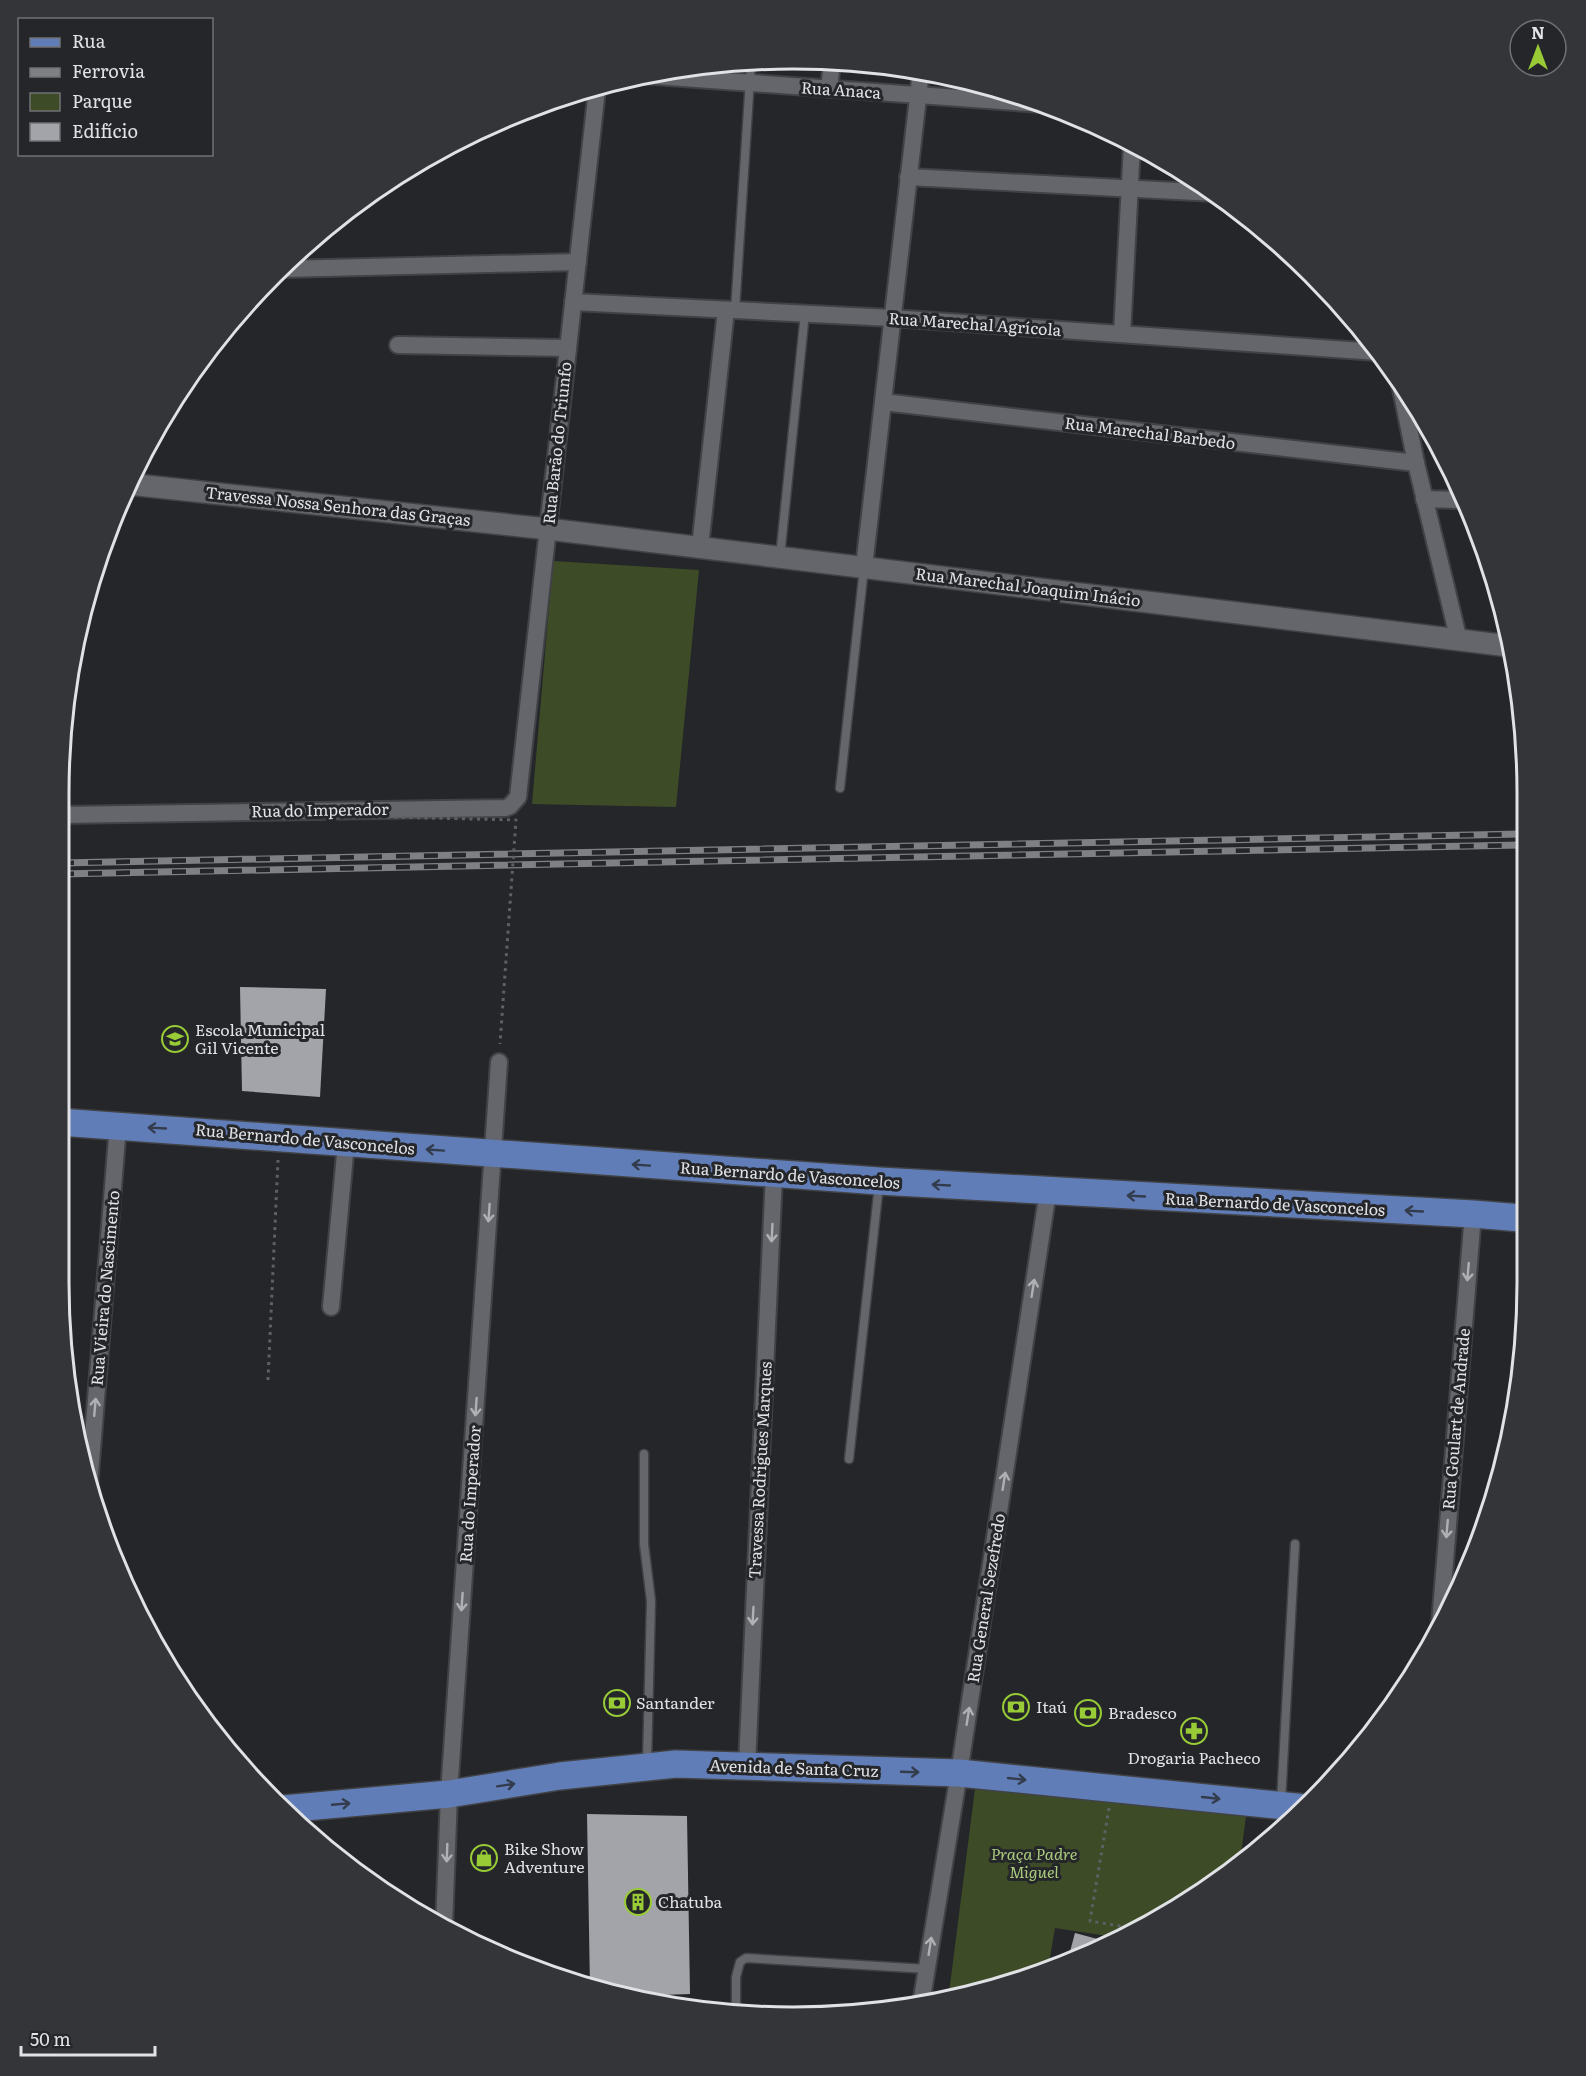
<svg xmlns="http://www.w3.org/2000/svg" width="1586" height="2076" viewBox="0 0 1586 2076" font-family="Literata,serif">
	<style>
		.green { fill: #3d4c27 }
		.building { fill: #a2a4aa }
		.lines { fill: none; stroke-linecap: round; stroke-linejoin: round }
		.service-casing { stroke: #404245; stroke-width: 11 }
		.minor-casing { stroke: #404245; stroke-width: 20 }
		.tertiary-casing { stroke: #404245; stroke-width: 24 }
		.primary-casing { stroke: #404245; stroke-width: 30 }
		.path { stroke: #5e6064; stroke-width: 3; stroke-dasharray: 3 4.5; stroke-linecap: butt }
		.service { stroke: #64666b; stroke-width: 8 }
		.minor { stroke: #64666b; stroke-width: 16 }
		.tertiary { stroke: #64666b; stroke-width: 21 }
		.primary { stroke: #617db7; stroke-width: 27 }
		.rail-casing { stroke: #7e8083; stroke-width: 7 }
		.rail { stroke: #24262a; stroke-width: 4.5; stroke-dasharray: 14; stroke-linecap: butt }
		.path-bridge { stroke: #5e6064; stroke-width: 3; stroke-dasharray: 3 4.5; stroke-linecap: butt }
		.oneway { stroke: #333c4d }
		.oneway2 { stroke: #aeb0b4 }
		.labels { text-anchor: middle; stroke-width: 6; stroke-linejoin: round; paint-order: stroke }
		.street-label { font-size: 16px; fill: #e0e2e5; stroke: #24262a }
		.poi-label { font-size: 16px; fill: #e0e2e5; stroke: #24262a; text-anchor: start }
		.park-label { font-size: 16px; font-style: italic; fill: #abcc7d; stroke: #24262a }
		.rim { fill: none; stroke: #e0e2e5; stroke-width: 3 }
	</style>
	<rect width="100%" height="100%" fill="#24262a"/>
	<!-- green -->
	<g class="green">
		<path d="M553,561L699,570L676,807L532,804Z"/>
		<path d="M975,1789L1246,1816L1240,1862L1201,1894L1114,1937L1055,1928L1048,1969C1025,1981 975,1997 949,1993Z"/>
	</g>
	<!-- building -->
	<g class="building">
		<path d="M240,987L326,989L320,1097L242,1091Z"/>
		<path d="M587,1814L687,1816L690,1994L631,1996L603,1993L590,1987Z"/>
		<path d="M1075,1933L1105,1941L1068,1959Z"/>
	</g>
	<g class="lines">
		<defs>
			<g id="service">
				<path d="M735,311L751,63"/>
				<path d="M780,557L805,313"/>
				<path d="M840,788L864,568"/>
				<path d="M644,1454V1544L651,1601L647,1763"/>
				<path d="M849,1459L879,1185"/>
				<path d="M1281,1802L1295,1544"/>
				<path d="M736,2010V1977L740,1962L746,1958L927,1969"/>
			</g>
			<g id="minor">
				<path d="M642,75L1041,104"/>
				<path d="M829,89L832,62"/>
				<path d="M908,177L1215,193"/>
				<path d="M283,269L578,262"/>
				<path d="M573,302L892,318L1377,352"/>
				<path d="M1122,334L1132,145"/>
				<path d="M398,345L568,348"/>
				<path d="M1399,379L1416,463L1459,641"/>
				<path d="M883,402L1416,463"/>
				<path d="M1424,499L1460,500"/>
				<path d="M700,547L726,310"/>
				<path d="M864,567L921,71"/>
				<path d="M60,815L505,808L510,806L518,797L597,89"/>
				<path d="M331,1307L346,1143"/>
				<path d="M89,1487L118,1125"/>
				<path d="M1440,1624L1473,1214"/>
				<path d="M747,1765L774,1174"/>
				<path d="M444,1927L449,1794L499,1062"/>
				<path d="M921,2004L959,1773L1048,1191"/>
			</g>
			<path id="tertiary" d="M128,484L548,529L1509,646"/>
			<g id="primary">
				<path d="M59,1122L879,1181L1473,1214L1521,1218"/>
				<path d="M283,1809L449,1794L560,1776L676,1764L959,1773L1306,1808"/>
			</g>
		</defs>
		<!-- service casing -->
		<use href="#service" class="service-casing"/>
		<!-- minor casing -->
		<use href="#minor" class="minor-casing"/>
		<!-- tertiary casing -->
		<use href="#tertiary" class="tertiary-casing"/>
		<!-- primary casing -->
		<use href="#primary" class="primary-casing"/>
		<!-- path -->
		<g class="path">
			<path d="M268,1380L278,1160"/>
			<path d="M1109,1808L1090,1921L1126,1927V1931"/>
		</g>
		<!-- service -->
		<use href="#service" class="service"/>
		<!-- minor -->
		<use href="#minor" class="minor"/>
		<!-- tertiary -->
		<use href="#tertiary" class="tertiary"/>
		<!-- primary -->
		<use href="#primary" class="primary"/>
		<defs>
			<g id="rail">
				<path d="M60,863L1521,834"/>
				<path d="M60,874L1521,845"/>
			</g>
		</defs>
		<!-- rail casing -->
		<use href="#rail" class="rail-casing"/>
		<!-- rail -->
		<use href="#rail" class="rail"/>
		<!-- path-bridge -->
		<path class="path-bridge" d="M342,816L516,820L500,1044"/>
	</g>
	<!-- one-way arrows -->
	<defs><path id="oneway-shaft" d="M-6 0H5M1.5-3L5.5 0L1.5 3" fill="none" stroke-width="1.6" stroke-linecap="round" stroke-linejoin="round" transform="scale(1.5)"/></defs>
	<g class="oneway">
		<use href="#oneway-shaft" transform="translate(157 1128) rotate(-177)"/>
		<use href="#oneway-shaft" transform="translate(435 1150) rotate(-176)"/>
		<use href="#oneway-shaft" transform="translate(641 1165) rotate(-176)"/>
		<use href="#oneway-shaft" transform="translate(941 1185) rotate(-177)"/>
		<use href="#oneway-shaft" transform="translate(1136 1196) rotate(-177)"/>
		<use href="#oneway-shaft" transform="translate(1414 1211) rotate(-177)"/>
		<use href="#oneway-shaft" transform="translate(910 1772) rotate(2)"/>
		<use href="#oneway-shaft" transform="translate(1017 1779) rotate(6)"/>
		<use href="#oneway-shaft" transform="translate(506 1785) rotate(-9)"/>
		<use href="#oneway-shaft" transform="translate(1211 1798) rotate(6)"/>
		<use href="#oneway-shaft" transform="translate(341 1804) rotate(-5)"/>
	</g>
	<g class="oneway2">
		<use href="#oneway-shaft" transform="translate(489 1213) rotate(94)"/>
		<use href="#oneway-shaft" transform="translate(772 1233) rotate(93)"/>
		<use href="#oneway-shaft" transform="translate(1468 1272) rotate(95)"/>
		<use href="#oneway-shaft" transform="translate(1033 1288) rotate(-81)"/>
		<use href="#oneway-shaft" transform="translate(95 1407) rotate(-85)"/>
		<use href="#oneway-shaft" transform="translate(476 1407) rotate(94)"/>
		<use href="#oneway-shaft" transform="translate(1004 1481) rotate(-81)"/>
		<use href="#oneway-shaft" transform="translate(1447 1529) rotate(95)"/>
		<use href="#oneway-shaft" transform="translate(462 1602) rotate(94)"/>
		<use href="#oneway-shaft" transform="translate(753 1616) rotate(93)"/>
		<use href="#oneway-shaft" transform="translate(968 1716) rotate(-81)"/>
		<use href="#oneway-shaft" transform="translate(447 1853) rotate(92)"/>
		<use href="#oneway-shaft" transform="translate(930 1946) rotate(-81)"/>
	</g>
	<!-- icons -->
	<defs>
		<symbol id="school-ring" viewBox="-11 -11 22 22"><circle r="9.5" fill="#24262a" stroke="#98cb36" stroke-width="1.5"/><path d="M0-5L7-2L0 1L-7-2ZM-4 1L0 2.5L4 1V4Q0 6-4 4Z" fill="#98cb36"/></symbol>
		<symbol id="bank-ring" viewBox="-11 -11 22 22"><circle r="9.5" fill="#24262a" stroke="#98cb36" stroke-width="1.5"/><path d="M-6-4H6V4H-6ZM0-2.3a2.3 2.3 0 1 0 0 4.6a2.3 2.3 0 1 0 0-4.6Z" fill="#98cb36"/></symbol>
		<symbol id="pharmacy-ring" viewBox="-11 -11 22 22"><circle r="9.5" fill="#24262a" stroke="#98cb36" stroke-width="1.5"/><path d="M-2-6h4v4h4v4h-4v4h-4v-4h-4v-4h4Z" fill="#98cb36"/></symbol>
		<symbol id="shop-ring" viewBox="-11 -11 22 22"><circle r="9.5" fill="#24262a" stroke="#98cb36" stroke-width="1.5"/><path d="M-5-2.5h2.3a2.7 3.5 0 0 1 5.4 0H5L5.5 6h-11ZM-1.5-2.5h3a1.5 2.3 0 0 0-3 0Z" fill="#98cb36"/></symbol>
		<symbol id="building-ring" viewBox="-11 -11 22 22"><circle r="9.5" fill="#24262a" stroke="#98cb36" stroke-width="1.5"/><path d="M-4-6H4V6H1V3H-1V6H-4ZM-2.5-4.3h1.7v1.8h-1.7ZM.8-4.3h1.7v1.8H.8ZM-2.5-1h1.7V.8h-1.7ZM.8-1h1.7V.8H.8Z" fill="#98cb36"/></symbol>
	</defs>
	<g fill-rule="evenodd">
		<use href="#school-ring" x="160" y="1024" width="30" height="30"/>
		<use href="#bank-ring" x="602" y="1688" width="30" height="30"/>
		<use href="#bank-ring" x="1001" y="1692" width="30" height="30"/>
		<use href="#bank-ring" x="1073" y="1698" width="30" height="30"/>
		<use href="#pharmacy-ring" x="1179" y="1716" width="30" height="30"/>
		<use href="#shop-ring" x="469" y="1843" width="30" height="30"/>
		<use href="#building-ring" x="623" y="1887" width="30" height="30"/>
	</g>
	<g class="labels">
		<!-- street labels -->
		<g class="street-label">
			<text transform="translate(841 90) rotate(4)" y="6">Rua Anaca</text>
			<text transform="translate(975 324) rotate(4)" y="6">Rua Marechal Agrícola</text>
			<text transform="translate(1150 433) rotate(7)" y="6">Rua Marechal Barbedo</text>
			<text transform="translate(557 443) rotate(-84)" y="6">Rua Barão do Triunfo</text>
			<text transform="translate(338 506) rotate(6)" y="6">Travessa Nossa Senhora das Graças</text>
			<text transform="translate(1028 587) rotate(7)" y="6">Rua Marechal Joaquim Inácio</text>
			<text transform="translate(320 810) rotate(-1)" y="6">Rua do Imperador</text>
			<text transform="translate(305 1139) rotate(5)" y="6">Rua Bernardo de Vasconcelos</text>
			<text transform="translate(790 1175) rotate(4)" y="6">Rua Bernardo de Vasconcelos</text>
			<text transform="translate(1275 1204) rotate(3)" y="6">Rua Bernardo de Vasconcelos</text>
			<text transform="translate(105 1288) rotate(-85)" y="6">Rua Vieira do Nascimento</text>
			<text transform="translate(1456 1419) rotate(-85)" y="6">Rua Goulart de Andrade</text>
			<text transform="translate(760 1470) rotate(-87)" y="6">Travessa Rodrigues Marques</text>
			<text transform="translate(470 1494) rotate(-86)" y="6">Rua do Imperador</text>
			<text transform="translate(986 1598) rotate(-81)" y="6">Rua General Sezefredo</text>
			<text transform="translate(794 1768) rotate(2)" y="6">Avenida de Santa Cruz</text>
		</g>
		<!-- poi labels -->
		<g class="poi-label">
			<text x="195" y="1036">Escola Municipal<tspan x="195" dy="18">Gil Vicente</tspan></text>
			<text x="636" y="1709">Santander</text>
			<text x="1036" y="1713">Itaú</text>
			<text x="1108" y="1719">Bradesco</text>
			<text x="1194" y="1764" text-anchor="middle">Drogaria Pacheco</text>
			<text x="504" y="1855">Bike Show<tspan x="504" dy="18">Adventure</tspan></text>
			<text x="658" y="1908">Chatuba</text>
		</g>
		<!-- park labels -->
		<g class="park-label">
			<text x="1034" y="1860">Praça Padre<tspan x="1034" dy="18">Miguel</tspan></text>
		</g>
	</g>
	<!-- crop -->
	<path d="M0 0H1586V2076H0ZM793 69H793A724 724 0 0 1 1517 793V1283A724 724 0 0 1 793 2007H793A724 724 0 0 1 69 1283V793A724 724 0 0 1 793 69Z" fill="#333539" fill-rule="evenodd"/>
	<path class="rim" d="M793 69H793A724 724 0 0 1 1517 793V1283A724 724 0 0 1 793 2007H793A724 724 0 0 1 69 1283V793A724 724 0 0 1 793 69Z"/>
	<!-- legend -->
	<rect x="18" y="18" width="195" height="138" fill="#24262a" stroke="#6f7175" stroke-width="1.5"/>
	<rect x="30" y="38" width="30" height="9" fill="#617db7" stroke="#6f7175" stroke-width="1.5"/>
	<text x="72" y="48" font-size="18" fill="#e0e2e5">Rua</text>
	<rect x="30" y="68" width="30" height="9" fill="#7e8083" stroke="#6f7175" stroke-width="1.5"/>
	<text x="72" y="78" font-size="18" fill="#e0e2e5">Ferrovia</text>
	<rect x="30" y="93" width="30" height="18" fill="#3d4c27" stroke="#6f7175" stroke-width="1.5"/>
	<text x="72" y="108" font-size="18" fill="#e0e2e5">Parque</text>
	<rect x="30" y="123" width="30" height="18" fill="#a2a4aa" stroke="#6f7175" stroke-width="1.5"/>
	<text x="72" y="138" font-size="18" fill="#e0e2e5">Edifício</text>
	<!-- north arrow -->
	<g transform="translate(1538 48)"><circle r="28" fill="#24262a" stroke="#6f7175" stroke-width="1.5"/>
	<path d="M0-4.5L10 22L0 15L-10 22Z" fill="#98cb36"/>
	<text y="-9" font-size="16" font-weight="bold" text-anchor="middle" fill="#e0e2e5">N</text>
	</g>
	<!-- scale -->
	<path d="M21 2046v9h134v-9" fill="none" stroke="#e0e2e5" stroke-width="3"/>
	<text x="30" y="2046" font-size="18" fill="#e0e2e5" stroke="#24262a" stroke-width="4.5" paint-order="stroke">50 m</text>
</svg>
